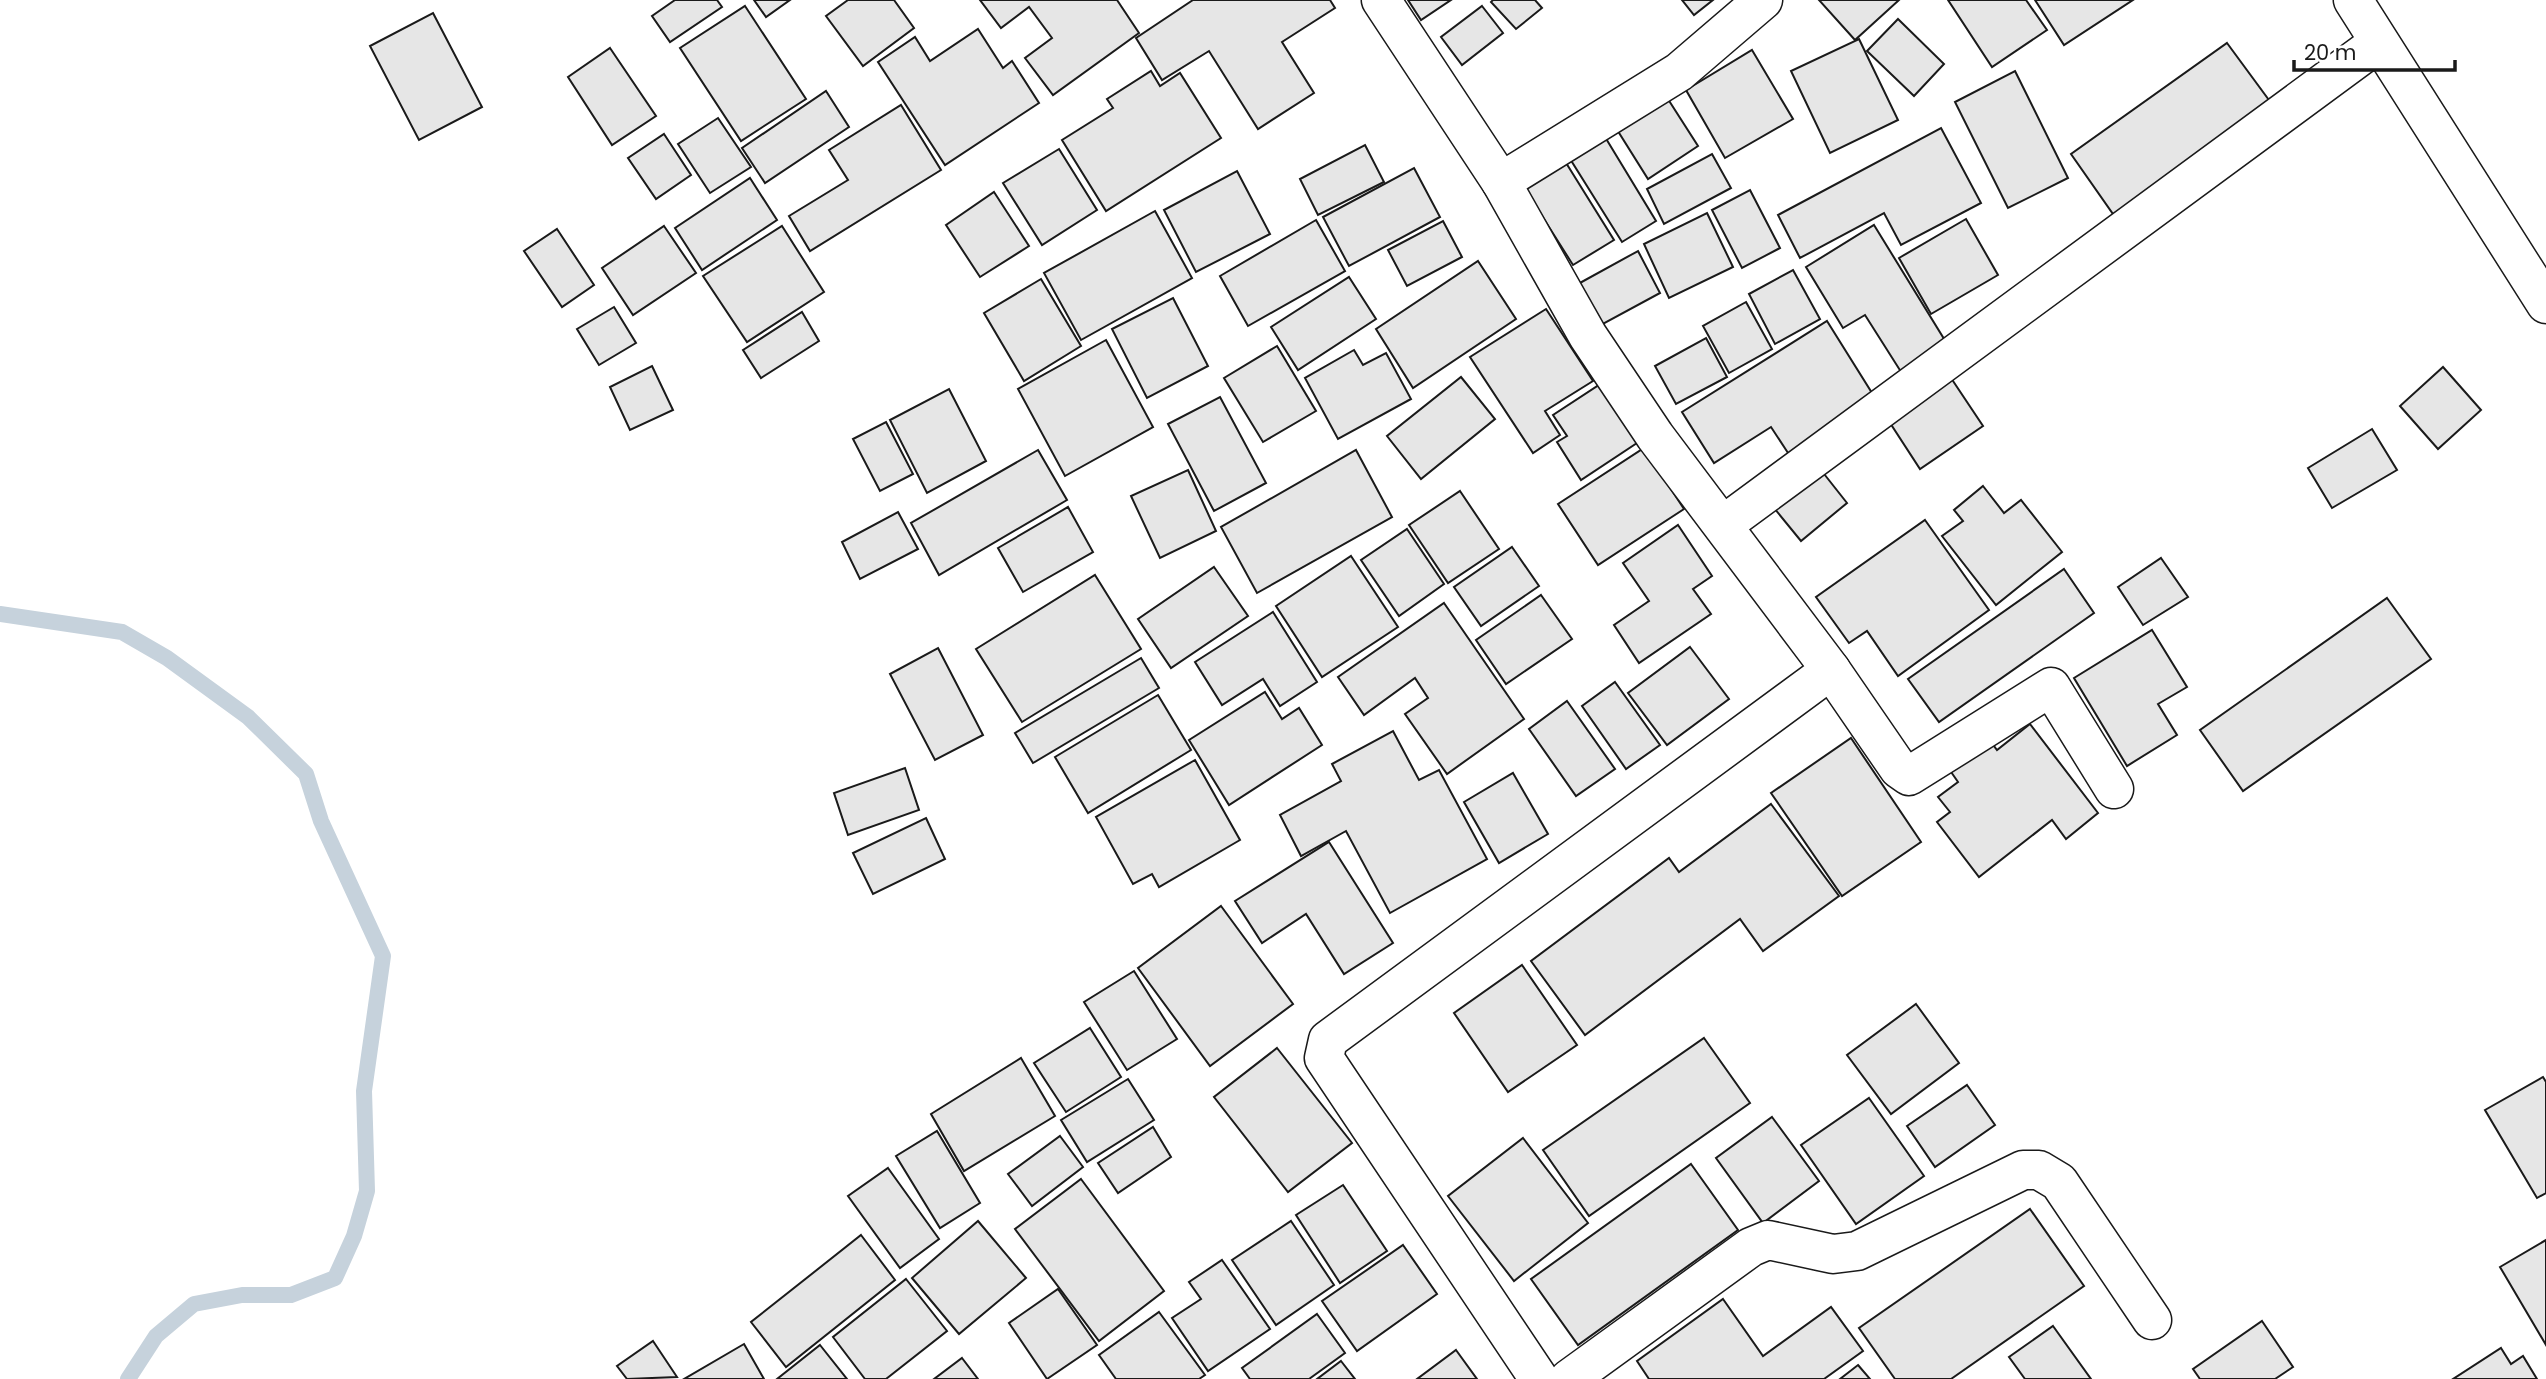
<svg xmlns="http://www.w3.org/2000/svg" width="2546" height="1379" viewBox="0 0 2546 1379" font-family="Poppins,sans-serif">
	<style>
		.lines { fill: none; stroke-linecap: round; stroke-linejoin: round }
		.stream { stroke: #c6d2dc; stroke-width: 16 }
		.building { fill: #e6e6e6; stroke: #1a1a1a; stroke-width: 2 }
		.minor-casing { stroke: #1a1a1a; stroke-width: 41 }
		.minor { stroke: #fff; stroke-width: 38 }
	</style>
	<rect width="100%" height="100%" fill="#fff"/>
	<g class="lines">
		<!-- stream -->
		<path class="stream" d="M0,614L122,632L167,658L248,717L306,774L321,821L383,956L364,1091L367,1191L354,1236L335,1278L291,1295H242L194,1304L156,1336L128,1379"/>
	</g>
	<!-- building -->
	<g class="building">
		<path d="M675,0H717L722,7L670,42L652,16Z"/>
		<path d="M754,0H790L766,17Z"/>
		<path d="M848,0H894L914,28L863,66L826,16Z"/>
		<path d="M980,0H1117L1139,33L1053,95L1025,58L1052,38L1029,7L1001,28Z"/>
		<path d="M1330,0L1335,8L1282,42L1314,93L1258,129L1209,51L1162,80L1136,38L1193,0Z"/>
		<path d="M1408,0H1451L1421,20Z"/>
		<path d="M1493,0H1535L1542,8L1516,29L1491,2Z"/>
		<path d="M1682,0H1713L1694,15Z"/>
		<path d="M1819,0H1899L1855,40Z"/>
		<path d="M1948,0H2026L2047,30L1992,67Z"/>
		<path d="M2035,0H2133L2064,45Z"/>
		<path d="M745,6L806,99L741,141L680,48Z"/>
		<path d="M1482,6L1503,33L1462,65L1441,37Z"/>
		<path d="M433,13L482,107L419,140L370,46Z"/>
		<path d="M1898,19L1944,64L1914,96L1867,51Z"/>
		<path d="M978,29L1003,68L1012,61L1039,103L945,165L878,62L915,37L930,61Z"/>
		<path d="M1859,39L1898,120L1830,153L1791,71Z"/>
		<path d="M2227,43L2277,111L2120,224L2071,154Z"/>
		<path d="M610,48L656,116L612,145L568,77Z"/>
		<path d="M1752,50L1793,119L1725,158L1686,90Z"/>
		<path d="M1151,71L1160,86L1180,73L1221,138L1106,211L1062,140L1113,108L1107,99Z"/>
		<path d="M2015,71L2068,178L2008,208L1955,102Z"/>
		<path d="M826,91L849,127L765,183L742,148Z"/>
		<path d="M1666,96L1698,146L1648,179L1616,128Z"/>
		<path d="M901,105L941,170L810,251L789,216L848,180L829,150Z"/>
		<path d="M718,118L751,167L710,193L678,144Z"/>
		<path d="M1941,128L1981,203L1901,245L1884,213L1800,258L1778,215Z"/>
		<path d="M1602,132L1656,221L1622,242L1567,154Z"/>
		<path d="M664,134L691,175L656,199L628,158Z"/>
		<path d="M1365,145L1384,182L1318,215L1300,179Z"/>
		<path d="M1059,149L1097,210L1042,245L1003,183Z"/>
		<path d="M1712,154L1731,188L1664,224L1647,189Z"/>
		<path d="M1563,158L1614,240L1573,265L1521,183Z"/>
		<path d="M1414,168L1440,217L1349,266L1323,217Z"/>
		<path d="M1237,171L1270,234L1196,272L1164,210Z"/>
		<path d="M750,178L777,220L702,270L675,228Z"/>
		<path d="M1750,190L1780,248L1742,268L1712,210Z"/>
		<path d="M994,192L1029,246L980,277L946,225Z"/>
		<path d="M1155,211L1192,278L1081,340L1044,273Z"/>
		<path d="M1707,213L1733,267L1669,298L1644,244Z"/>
		<path d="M1966,219L1998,275L1931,314L1899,258Z"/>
		<path d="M1316,220L1345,271L1248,326L1220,276Z"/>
		<path d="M1443,221L1462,257L1407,286L1388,250Z"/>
		<path d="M1874,225L1949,347L1903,375L1865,315L1843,328L1806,267Z"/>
		<path d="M664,226L696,273L633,315L602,268Z"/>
		<path d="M782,226L824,292L747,342L703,276Z"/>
		<path d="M557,229L594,285L562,307L524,251Z"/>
		<path d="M1638,251L1660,293L1601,325L1578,284Z"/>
		<path d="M1478,261L1516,319L1413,388L1376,329Z"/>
		<path d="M1793,270L1820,319L1775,344L1749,294Z"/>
		<path d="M1349,277L1376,319L1298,370L1271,327Z"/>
		<path d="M1041,279L1081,346L1024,381L984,313Z"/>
		<path d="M1173,298L1208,366L1147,398L1112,329Z"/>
		<path d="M1746,302L1772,349L1729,373L1703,326Z"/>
		<path d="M614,307L636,343L599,365L577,329Z"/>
		<path d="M1546,309L1593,381L1545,411L1560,435L1533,453L1470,357Z"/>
		<path d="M802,312L819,341L761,378L743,350Z"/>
		<path d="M1827,321L1877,401L1790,456L1771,427L1714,463L1682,412Z"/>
		<path d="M1706,338L1727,377L1676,404L1655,366Z"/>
		<path d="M1106,340L1153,427L1065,476L1018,389Z"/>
		<path d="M1277,346L1316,411L1263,442L1224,378Z"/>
		<path d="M1354,350L1363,365L1386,353L1411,399L1338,439L1305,378Z"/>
		<path d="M652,366L673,410L630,430L610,387Z"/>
		<path d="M1943,366L1983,426L1920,469L1881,409Z"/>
		<path d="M2443,367L2481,410L2438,449L2400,406Z"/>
		<path d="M1461,377L1495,419L1421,479L1387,436Z"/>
		<path d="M1602,383L1640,441L1581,480L1557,442L1567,436L1553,415Z"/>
		<path d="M949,389L986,461L927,493L890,420Z"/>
		<path d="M1220,397L1266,483L1214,511L1168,424Z"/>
		<path d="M886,422L913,474L880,491L853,439Z"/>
		<path d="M2372,429L2397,470L2332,508L2308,468Z"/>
		<path d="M1644,448L1684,509L1598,565L1558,504Z"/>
		<path d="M1038,450L1067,500L939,575L911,523Z"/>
		<path d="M1356,450L1392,517L1257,593L1221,527Z"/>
		<path d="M1817,465L1847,503L1801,541L1770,503Z"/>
		<path d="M1188,470L1216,531L1160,558L1131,496Z"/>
		<path d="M1983,486L2004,513L2021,500L2062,552L1996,605L1942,536L1963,521L1954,510Z"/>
		<path d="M1460,491L1499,549L1448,583L1409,525Z"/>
		<path d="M1068,507L1093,552L1023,592L998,548Z"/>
		<path d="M898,512L918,549L860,579L842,542Z"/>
		<path d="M1925,520L1989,610L1898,676L1867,631L1849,643L1816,597Z"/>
		<path d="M1678,525L1712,576L1693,589L1711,614L1639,663L1614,625L1649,601L1623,563Z"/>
		<path d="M1407,529L1444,584L1399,616L1361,560Z"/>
		<path d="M1512,547L1539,586L1481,626L1454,587Z"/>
		<path d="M1351,556L1398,627L1322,677L1276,606Z"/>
		<path d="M2161,558L2188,597L2143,625L2118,587Z"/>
		<path d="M1214,567L1248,616L1171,668L1138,619Z"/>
		<path d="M2064,569L2094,613L1939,722L1908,679Z"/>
		<path d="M1095,575L1141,649L1022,722L976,649Z"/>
		<path d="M1541,595L1572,639L1506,684L1476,640Z"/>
		<path d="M2387,598L2431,659L2243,791L2200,730Z"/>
		<path d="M1444,603L1524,719L1447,774L1405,714L1428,698L1415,678L1364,715L1338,677Z"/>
		<path d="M1273,612L1317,682L1280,706L1263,679L1222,705L1195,662Z"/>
		<path d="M2152,630L2187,687L2158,704L2177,735L2127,766L2074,678Z"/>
		<path d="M1690,647L1729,699L1667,745L1628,693Z"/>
		<path d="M938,648L983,735L935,760L890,674Z"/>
		<path d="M1141,658L1159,688L1033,763L1015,733Z"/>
		<path d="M1615,682L1660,745L1626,769L1582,706Z"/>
		<path d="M1265,692L1282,719L1299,708L1322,745L1229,805L1189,740Z"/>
		<path d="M1158,695L1191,750L1088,813L1055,757Z"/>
		<path d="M1567,701L1615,769L1576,796L1529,729Z"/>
		<path d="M2030,724L2098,813L2066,839L2052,820L1979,877L1937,822L1950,812L1938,797L1958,782L1949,769L1988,738L1997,750Z"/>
		<path d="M1393,731L1419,780L1439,770L1487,859L1390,913L1346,831L1301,856L1280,815L1341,781L1332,764Z"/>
		<path d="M1851,738L1921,842L1842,896L1771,793Z"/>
		<path d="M1195,760L1240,840L1159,887L1152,874L1133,884L1096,817Z"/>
		<path d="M905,768L919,810L848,835L834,793Z"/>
		<path d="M1513,773L1548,834L1499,863L1464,802Z"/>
		<path d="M1771,804L1839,896L1763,951L1740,919L1585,1035L1531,961L1669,858L1679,872Z"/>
		<path d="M926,818L945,859L873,894L853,853Z"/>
		<path d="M1329,842L1393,943L1344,974L1306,914L1262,943L1235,901Z"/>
		<path d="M1221,906L1293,1004L1210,1066L1138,968Z"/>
		<path d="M1522,965L1577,1045L1508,1092L1454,1013Z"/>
		<path d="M1134,971L1177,1039L1127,1070L1084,1002Z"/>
		<path d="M1916,1004L1959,1063L1891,1114L1847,1055Z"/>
		<path d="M1090,1028L1121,1077L1066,1112L1034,1063Z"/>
		<path d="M1704,1038L1750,1103L1589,1216L1543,1150Z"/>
		<path d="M1277,1048L1352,1143L1288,1192L1214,1097Z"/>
		<path d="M1021,1058L1055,1116L964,1171L931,1114Z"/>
		<path d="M2543,1077L2546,1082V1193L2537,1198L2485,1110Z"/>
		<path d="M1128,1079L1154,1120L1087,1162L1061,1120Z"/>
		<path d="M1967,1085L1995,1125L1935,1167L1907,1126Z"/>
		<path d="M1869,1098L1924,1176L1856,1224L1801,1145Z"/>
		<path d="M1772,1117L1819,1181L1763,1223L1716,1158Z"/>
		<path d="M1153,1127L1171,1157L1118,1193L1098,1163Z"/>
		<path d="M937,1131L980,1203L940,1228L896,1156Z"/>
		<path d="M1060,1136L1083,1167L1032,1206L1008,1174Z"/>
		<path d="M1523,1138L1588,1223L1514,1281L1448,1196Z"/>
		<path d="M1691,1164L1738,1230L1578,1345L1531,1279Z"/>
		<path d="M888,1168L939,1239L900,1268L848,1196Z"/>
		<path d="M1081,1179L1164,1291L1099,1341L1015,1229Z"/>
		<path d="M1343,1185L1387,1251L1340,1283L1296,1215Z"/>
		<path d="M2030,1209L2084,1286L1951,1379H1895L1859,1328Z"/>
		<path d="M978,1221L1026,1278L959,1334L912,1278Z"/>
		<path d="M1291,1221L1334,1285L1276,1325L1232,1260Z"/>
		<path d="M861,1235L895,1280L786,1367L751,1322Z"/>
		<path d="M2546,1240V1345L2500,1267Z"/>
		<path d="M1403,1245L1437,1294L1357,1351L1322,1301Z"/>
		<path d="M1222,1260L1270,1329L1208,1371L1172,1318L1201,1299L1189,1282Z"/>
		<path d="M906,1279L947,1331L886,1379H865L833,1337Z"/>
		<path d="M1058,1289L1097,1345L1047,1379L1009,1323Z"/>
		<path d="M1723,1299L1763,1356L1831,1307L1863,1351L1824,1379H1649L1637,1361Z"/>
		<path d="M1159,1312L1205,1375L1199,1379H1116L1099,1355Z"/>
		<path d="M1317,1314L1345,1353L1309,1379H1250L1242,1368Z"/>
		<path d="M2262,1321L2293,1367L2275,1379H2200L2193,1369Z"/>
		<path d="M2053,1326L2091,1379H2025L2009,1357Z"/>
		<path d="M653,1341L677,1377L627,1379L617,1366Z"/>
		<path d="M744,1344L764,1379H684Z"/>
		<path d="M820,1345L847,1379H777Z"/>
		<path d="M2501,1348L2511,1364L2523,1356L2537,1379H2453Z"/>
		<path d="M1456,1350L1477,1379H1417Z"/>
		<path d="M962,1358L978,1379H934Z"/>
		<path d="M1341,1361L1355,1379H1317Z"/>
		<path d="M1858,1365L1870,1379H1840Z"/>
	</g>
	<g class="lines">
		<defs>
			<g id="minor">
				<path d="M1381,0L1501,182L1588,336L1655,436L1831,670L1328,1040L1324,1058L1539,1379"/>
				<path d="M2353,0L2546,304"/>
				<path d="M1501,182L1679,72L1763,0"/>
				<path d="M1723,525L2378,43"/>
				<path d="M1831,670L1899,769L1909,776L2051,687L2114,789"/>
				<path d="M1569,1379L1751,1247L1768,1240L1833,1254L1857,1251L2023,1170H2039L2059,1182L2152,1320"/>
			</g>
		</defs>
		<!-- minor casing -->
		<use href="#minor" class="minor-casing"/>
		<!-- minor -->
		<use href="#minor" class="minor"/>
	</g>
	<!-- scale -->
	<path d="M2294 60v10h161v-10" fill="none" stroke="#1a1a1a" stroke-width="3.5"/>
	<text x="2304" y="60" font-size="21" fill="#1a1a1a" stroke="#ffffff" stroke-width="5" paint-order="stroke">20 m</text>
</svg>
